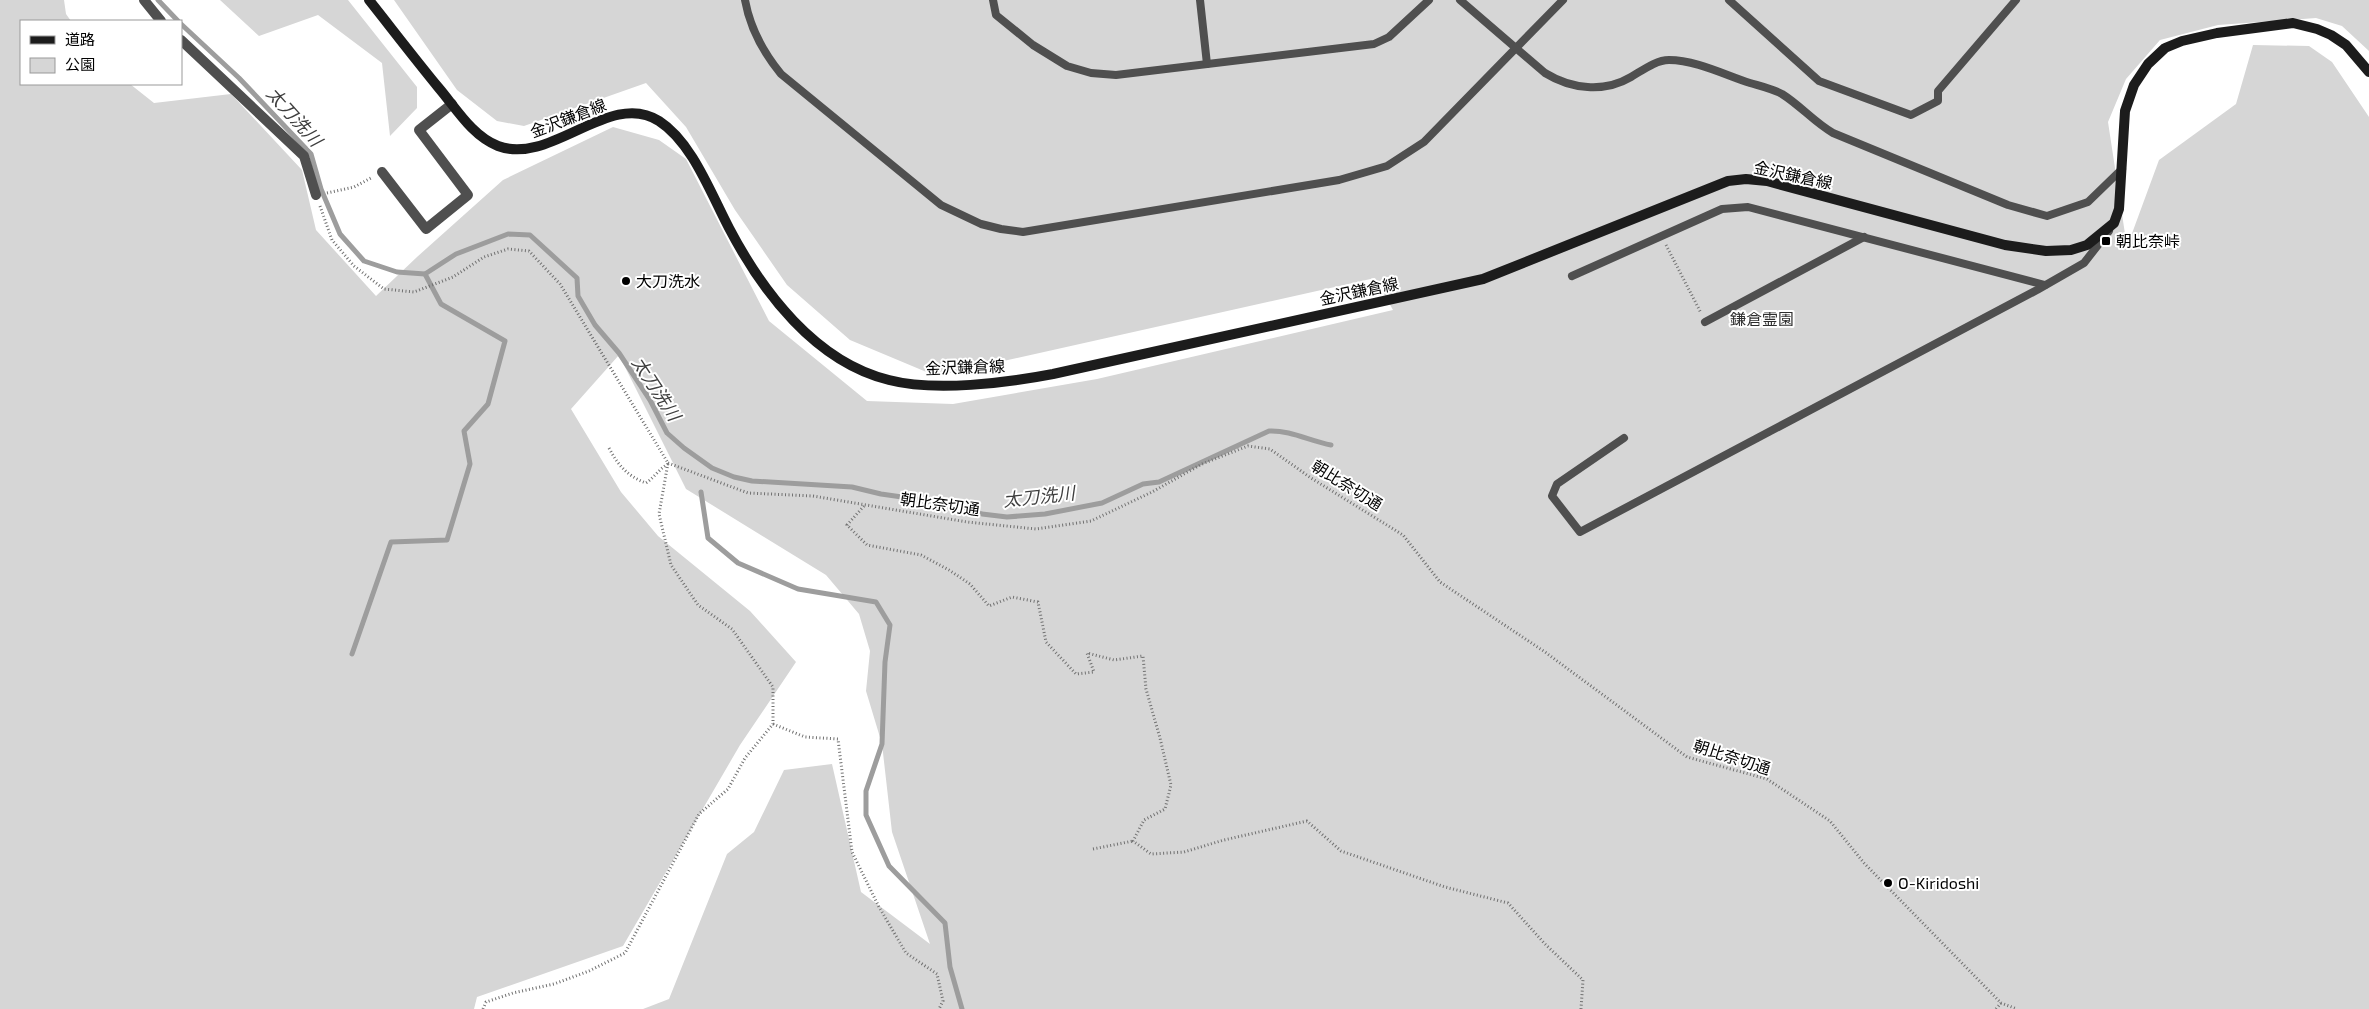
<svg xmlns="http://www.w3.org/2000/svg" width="2369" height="1009" viewBox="0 0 2369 1009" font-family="'Exo 2','Noto Sans JP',sans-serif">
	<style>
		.green { fill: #d6d6d6 }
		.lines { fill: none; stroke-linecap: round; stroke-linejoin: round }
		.stream { stroke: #9d9d9d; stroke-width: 5 }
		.path { stroke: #717171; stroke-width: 3; stroke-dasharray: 1 2.5; stroke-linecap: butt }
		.lane { stroke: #4f4f4f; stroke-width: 8 }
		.street { stroke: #4f4f4f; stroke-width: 10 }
		.secondary { stroke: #1c1c1c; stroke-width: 10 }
		.poi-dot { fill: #000; stroke: #fff; stroke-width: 2 }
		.labels { text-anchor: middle; stroke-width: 4; stroke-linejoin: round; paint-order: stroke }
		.street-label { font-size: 16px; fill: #000; stroke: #fff }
		.poi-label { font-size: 16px; fill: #000; stroke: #fff; text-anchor: start }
		.park-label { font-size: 16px; fill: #2d2d2d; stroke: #fff }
		.water-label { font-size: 18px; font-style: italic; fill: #3e3e3e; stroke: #fff }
	</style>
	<rect width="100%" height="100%" fill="#fff"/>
	<!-- green -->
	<g class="green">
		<path d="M0,0H64L66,14L71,21H21V84H130L154,103L231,94L302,170L316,230L376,296L417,257L503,180L613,127L659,140L686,159L769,321L867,401L953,404L1097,379L1393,310L1375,278L936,376L850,340L787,285L735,210L686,127L646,83L524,126L497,121L457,90L394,0H2369V51L2342,26L2316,18L2218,25L2160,40L2126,79L2108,122L2127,247L2159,160L2236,104L2253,45L2309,46L2332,62L2369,117V1009H643L669,999L727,854L754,832L784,770L832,764L861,892L930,944L892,832L882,744L866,691L870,651L859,614L826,575L686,489L619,355L571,409L621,492L658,536L750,611L796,662L740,745L623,946L477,997L474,1009H0Z"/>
		<path d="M220,0H348L417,87V108L390,136L382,63L318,15L259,36Z"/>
	</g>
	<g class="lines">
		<!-- stream -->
		<g class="stream">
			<path d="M158,0L178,21"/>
			<path d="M181,24L239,78L311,154L321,189L340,234L364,261L397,272L425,274L456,254L508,234L530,235L577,278L578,296L595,325L619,353L650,400L667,433L684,448L712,468L734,477L752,481L852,487L881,494L958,505L982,514L1007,517L1045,514L1102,503L1143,484L1159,482L1269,431C1290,430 1310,441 1331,445"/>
			<path d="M701,492L708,538L738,563L798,589L876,602L890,625L885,662L882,744L866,791V815L889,866L945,923L950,967L962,1009"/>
			<path d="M352,654L391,542L447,540L470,464L464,431L488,404L505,341L441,304L425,274"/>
		</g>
		<!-- path -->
		<g class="path">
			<path d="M327,193L354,187L371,178"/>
			<path d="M320,206L332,240L354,266L384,289L414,292L453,277L484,257L508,249L529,251L560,284L668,463L659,514L671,565L698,605L732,629L773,687V724L745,758L728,789L699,814L625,953L589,971L554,984L513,993L486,1002L483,1009"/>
			<path d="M1666,245L1701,313"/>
			<path d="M609,448C618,465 627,476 646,483C654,478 659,469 668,464"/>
			<path d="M668,463L748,493L813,496L967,522L1036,529L1091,521L1152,492L1202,464L1248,446L1270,449L1311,478L1403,535L1440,582L1545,652L1687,757L1767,779L1830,821L1864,863L2001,1003L2017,1009"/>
			<path d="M864,506L847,525L867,545L921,555L949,570L970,584L989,606L1012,597L1038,602L1046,642L1076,674L1094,672L1087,653L1114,660L1143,656L1146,689L1160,738L1171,785L1165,809L1144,820L1133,841L1151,854L1184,852L1224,840L1307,821L1341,851L1445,887L1508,903L1545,944L1583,980L1581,1009"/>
			<path d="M773,724L805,737L838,739L852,852L879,907L906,953L937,974L943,1001L939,1009"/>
			<path d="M1093,849L1133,841"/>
			<path d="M1996,1009L2001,1003"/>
		</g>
		<!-- lane -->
		<g class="lane">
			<path d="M745,0C750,28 763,52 781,74L941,205L981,224L1001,229L1023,232L1339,180L1387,166L1424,142L1563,0"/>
			<path d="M993,0L996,15L1033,45L1067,66L1091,73L1116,75L1374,44L1389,37L1429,0"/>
			<path d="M1200,0L1207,64"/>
			<path d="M1460,0L1545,73C1571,89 1604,93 1631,77C1643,70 1656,60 1669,60C1696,60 1725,75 1750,83C1760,86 1773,89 1782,94C1801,106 1814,122 1833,133L2008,205L2047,216L2088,202L2122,169"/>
			<path d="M1729,0L1819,81L1911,115L1938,101V91L2016,0"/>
			<path d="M1572,276L1722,209L1748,207L2045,285"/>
			<path d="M1705,322L1864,237"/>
			<path d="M1624,438L1557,484L1552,496L1580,532L2037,290L2084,263L2109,231"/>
		</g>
		<!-- street -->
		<g class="street">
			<path d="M144,0L161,21"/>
			<path d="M181,40L304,156L316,195"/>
			<path d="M382,172L426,229L468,195L419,130L452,104"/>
		</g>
		<!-- secondary -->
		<path class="secondary" d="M369,0C392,29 415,59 438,87C456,108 472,136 498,146C551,166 610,89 659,121C692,142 711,194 729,228C762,291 815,362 889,380C935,392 1006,383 1053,374L1483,279L1728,181L1746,179L1767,181L2005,245L2046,251L2071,250L2087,245L2114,223L2119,209L2125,111L2134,85L2148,64L2165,48L2182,41L2217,33L2293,23L2317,29L2331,35L2346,45L2369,72"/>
	</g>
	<!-- markers -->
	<g class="poi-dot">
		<rect x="2101" y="236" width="10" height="10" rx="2.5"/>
		<circle cx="626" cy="281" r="5"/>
		<circle cx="1888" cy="883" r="5"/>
	</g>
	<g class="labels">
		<!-- street labels -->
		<g class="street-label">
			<text transform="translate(568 118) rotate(-21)" y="6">金沢鎌倉線</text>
			<text transform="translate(1793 175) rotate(12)" y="6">金沢鎌倉線</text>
			<text transform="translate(1359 291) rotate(-12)" y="6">金沢鎌倉線</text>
			<text transform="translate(965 367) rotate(-2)" y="6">金沢鎌倉線</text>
			<text transform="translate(1347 485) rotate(32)" y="6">朝比奈切通</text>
			<text transform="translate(940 504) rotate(8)" y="6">朝比奈切通</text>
			<text transform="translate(1732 757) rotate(18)" y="6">朝比奈切通</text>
		</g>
		<!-- poi labels -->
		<g class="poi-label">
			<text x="2116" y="247">朝比奈峠</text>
			<text x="636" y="287">大刀洗水</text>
			<text x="1898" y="889">O-Kiridoshi</text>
		</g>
		<!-- park labels -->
		<g class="park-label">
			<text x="1762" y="325">鎌倉霊園</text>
		</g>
		<!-- water labels -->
		<g class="water-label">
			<text transform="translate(294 117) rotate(48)" y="6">太刀洗川</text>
			<text transform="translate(656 389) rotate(57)" y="6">太刀洗川</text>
			<text transform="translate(1039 497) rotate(-6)" y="6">太刀洗川</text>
		</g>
	</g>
	<!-- legend -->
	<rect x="20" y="20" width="162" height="65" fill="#ffffff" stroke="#999999"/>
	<rect x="30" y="36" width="25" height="8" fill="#1c1c1c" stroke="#999999"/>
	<text x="65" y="45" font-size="15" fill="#000000">道路</text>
	<rect x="30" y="58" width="25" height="15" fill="#d6d6d6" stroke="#999999"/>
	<text x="65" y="70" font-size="15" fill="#000000">公園</text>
</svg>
